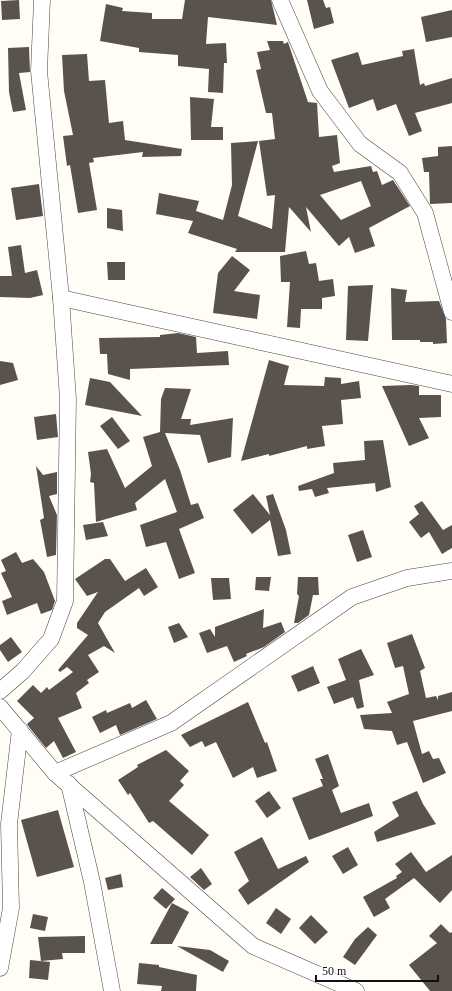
<svg xmlns="http://www.w3.org/2000/svg" width="452" height="991" viewBox="0 0 452 991" font-family="'Times New Roman',serif">
	<style>
		.building { fill: #5a524d; fill-rule: evenodd }
		.lines { fill: none; stroke-linecap: round; stroke-linejoin: round }
		.minor-casing { stroke: #444; stroke-width: 17 }
		.minor { stroke: #fff; stroke-width: 16 }
	</style>
	<rect width="100%" height="100%" fill="#fffdf5"/>
	<!-- building -->
	<g class="building">
		<path d="M19,0L20,19L2,20L1,1Z"/>
		<path d="M185,0H271L277,25L208,17L206,44L226,43L227,63H224L223,93L208,92L209,69L178,66V55L139,52V48L100,41L106,4L123,8L122,11L152,13V19H182Z"/>
		<path d="M307,0H323L326,8L330,7L334,23L314,29Z"/>
		<path d="M452,10V37L426,42L421,17Z"/>
		<path d="M267,41H283L284,44L288,42L308,102L317,103L319,137L337,135L340,163L332,166L334,172L371,166L373,172L377,171L382,185L393,180L410,206L369,228L375,246L355,253L349,237L339,246L306,207L311,232L289,207L285,252H235L237,249L188,233L193,221L156,214L159,193L199,201L196,211L223,220L232,185L231,143L258,141L238,216L272,229L275,195L267,196L259,141L275,139L272,113H266L256,70L261,69L257,52L270,50ZM361,181L371,206L341,220L320,195Z"/>
		<path d="M29,47L30,72L19,73L26,110L13,112L9,92L8,48Z"/>
		<path d="M414,49L420,85L424,83L425,86L452,78V103L415,113L422,131L409,136L396,104L377,111L373,99L349,108L331,60L358,52L362,65L403,56L402,51Z"/>
		<path d="M87,54L89,81L105,80L109,123L123,121L125,140L182,149L181,156L142,157L143,152L93,158L94,162L89,163L97,210L78,213L70,165L67,166L63,136L73,135L64,91L62,55Z"/>
		<path d="M190,97L214,99L211,127H223V140H191Z"/>
		<path d="M452,146V203L430,204L429,172H424L422,158L438,156V147Z"/>
		<path d="M39,184L43,216L16,220L11,188Z"/>
		<path d="M107,208L122,210L123,231L107,228Z"/>
		<path d="M21,245L25,273L37,270L43,295L30,298L0,297V276H12L8,247Z"/>
		<path d="M306,251L309,264L316,263L319,281L333,279L335,296L322,298V309H301L300,328L287,327L290,282H281L280,256Z"/>
		<path d="M232,256L250,270L234,291L260,295L257,319L213,313L218,273Z"/>
		<path d="M107,262H125V280H108Z"/>
		<path d="M373,285L368,341L346,340L348,286Z"/>
		<path d="M391,288L407,290L405,302L439,301L446,319L447,343L433,344V342H420V340H392Z"/>
		<path d="M178,333L196,337L197,353L228,351L229,365L130,369V380L108,374L107,354H100L99,338L160,337V335Z"/>
		<path d="M269,360L289,366L284,385L324,386L325,377L341,378V384L359,381L361,398L341,400L343,424L322,426L325,446L307,449V446L269,456V454L241,461Z"/>
		<path d="M0,361L13,363L18,380L0,385Z"/>
		<path d="M90,378L110,382L142,416L85,405Z"/>
		<path d="M411,385L419,386V395H441V417L419,418L429,438L409,446L382,386Z"/>
		<path d="M165,388L191,389L181,419H191L190,425L233,418L231,457L208,463L200,435L165,433L180,470L191,505L198,503L204,518L179,529L195,573L179,579L166,542L146,547L140,525L177,512L165,479L135,503L137,510L96,522L94,483L90,482L91,474L88,452L107,449L125,488L152,466L143,437L160,432L161,399Z"/>
		<path d="M56,414L58,437L37,440L34,417Z"/>
		<path d="M112,417L130,441L118,449L100,426Z"/>
		<path d="M383,440L391,487L376,492L375,483L327,488L329,493L315,497L312,489L299,491L298,486L334,473L333,463L365,460L364,441Z"/>
		<path d="M36,466L43,475L57,472V494L49,496L57,515L56,555L47,557L40,520L44,518Z"/>
		<path d="M253,494L270,515L266,496L273,494L286,530L291,554L278,556L270,520L252,534L233,510Z"/>
		<path d="M422,501L443,530L452,525V548L442,554L429,532L421,538L409,522L419,514L414,506Z"/>
		<path d="M103,522L108,536L86,540L83,525Z"/>
		<path d="M363,530L372,557L357,562L348,535Z"/>
		<path d="M16,552L22,563L33,559L44,572L55,601L52,610L41,614L37,603L7,615L2,601L12,597L1,573L6,571L1,560Z"/>
		<path d="M105,559H110L125,581L146,568L158,587L144,596L139,588L105,612L98,623L115,653L104,646L88,655L99,672L87,680L89,683L76,693L82,708L58,718L76,752L63,758L54,741L46,748L29,727L27,724L34,718L17,701L33,685L41,693L47,687L49,690L73,672L67,667L60,672L58,670L88,635L77,628V623L98,592L87,596L75,579Z"/>
		<path d="M256,577H271L269,591L255,590Z"/>
		<path d="M298,577H318L319,595H313L309,615L298,623H294L299,596L297,594Z"/>
		<path d="M211,578H229L231,599L213,600Z"/>
		<path d="M264,609L263,628L281,622L285,632L264,647L246,654L247,656L234,662L227,646L207,653L199,633L210,629L215,637V627Z"/>
		<path d="M179,623L188,637L174,643L168,627Z"/>
		<path d="M412,634L425,668L420,671L426,698L436,696L438,700V696L452,692V711L413,721L422,754L429,751L433,759L439,758L446,773L423,783L407,742L397,745L392,731L364,729L360,715L392,713L387,702L409,694L403,666L395,668L387,643Z"/>
		<path d="M11,637L22,652L8,662L0,650V645Z"/>
		<path d="M361,649L374,675L359,680L364,707L357,709L353,697L334,704L327,687L346,680L338,659Z"/>
		<path d="M313,666L320,683L298,692L291,676Z"/>
		<path d="M146,700L157,719L120,735L116,725L100,733L92,717L106,710L107,713L130,703L132,708Z"/>
		<path d="M248,702L265,743L267,742L277,771L257,778L253,767L233,778L216,742L205,747L202,741L190,747L181,735Z"/>
		<path d="M166,750L189,771L180,781L184,785L169,801L209,835L192,855L153,821L149,823L130,793L128,795L118,780L138,767L137,765Z"/>
		<path d="M328,754L339,786L332,790L341,813L369,803L373,816L309,840L292,798L323,786L320,779H323L315,759Z"/>
		<path d="M269,791L281,808L267,818L255,801Z"/>
		<path d="M417,791L423,804L436,824L377,842L374,832L399,816L392,802Z"/>
		<path d="M58,810L74,867L37,877L21,820Z"/>
		<path d="M262,837L278,869L306,856L309,862L248,905L238,890L249,881L234,852Z"/>
		<path d="M348,847L358,865L343,874L332,856Z"/>
		<path d="M411,852L426,872L452,855V890L440,903L414,878L385,899L390,908L374,917L363,897L397,878L396,876L402,872L395,864Z"/>
		<path d="M201,868L212,884L204,890L190,877Z"/>
		<path d="M121,874L123,887L108,890L105,878Z"/>
		<path d="M162,888L175,899L166,909L153,898Z"/>
		<path d="M172,903L189,912L172,944H150Z"/>
		<path d="M276,908L291,919L281,934L266,923Z"/>
		<path d="M33,914L48,917L45,931L30,928Z"/>
		<path d="M311,915L328,932L315,944L299,928Z"/>
		<path d="M441,924L450,933L452,932V991H430L409,965L437,943L429,936Z"/>
		<path d="M368,927L377,935L355,965L343,957L355,939Z"/>
		<path d="M85,936V953H62L63,959L41,961L38,937Z"/>
		<path d="M177,946L210,950L229,961L223,972Z"/>
		<path d="M30,960L50,962L48,980L29,978Z"/>
		<path d="M139,963L159,965V967L197,975L196,991H161L162,986L137,984Z"/>
	</g>
	<g class="lines">
		<defs>
			<g id="minor">
				<path d="M280,0L320,91L360,144L400,173L425,213L452,312"/>
				<path d="M61,298L452,384"/>
				<path d="M0,691L23,671L51,639L65,601L68,399L61,298L39,71L42,0"/>
				<path d="M0,707L55,773L253,946L356,991"/>
				<path d="M55,773L171,723L352,597L407,578L452,571"/>
				<path d="M69,784L92,882L112,991"/>
				<path d="M0,968L11,908L9,824L20,730"/>
			</g>
		</defs>
		<!-- minor casing -->
		<use href="#minor" class="minor-casing"/>
		<!-- minor -->
		<use href="#minor" class="minor"/>
	</g>
	<!-- scale -->
	<path d="M316 975v6h122v-6" fill="none" stroke="#111111" stroke-width="2"/>
	<text x="322" y="975" font-size="12" fill="#111111" stroke="#ffffff" stroke-width="3" paint-order="stroke">50 m</text>
</svg>
